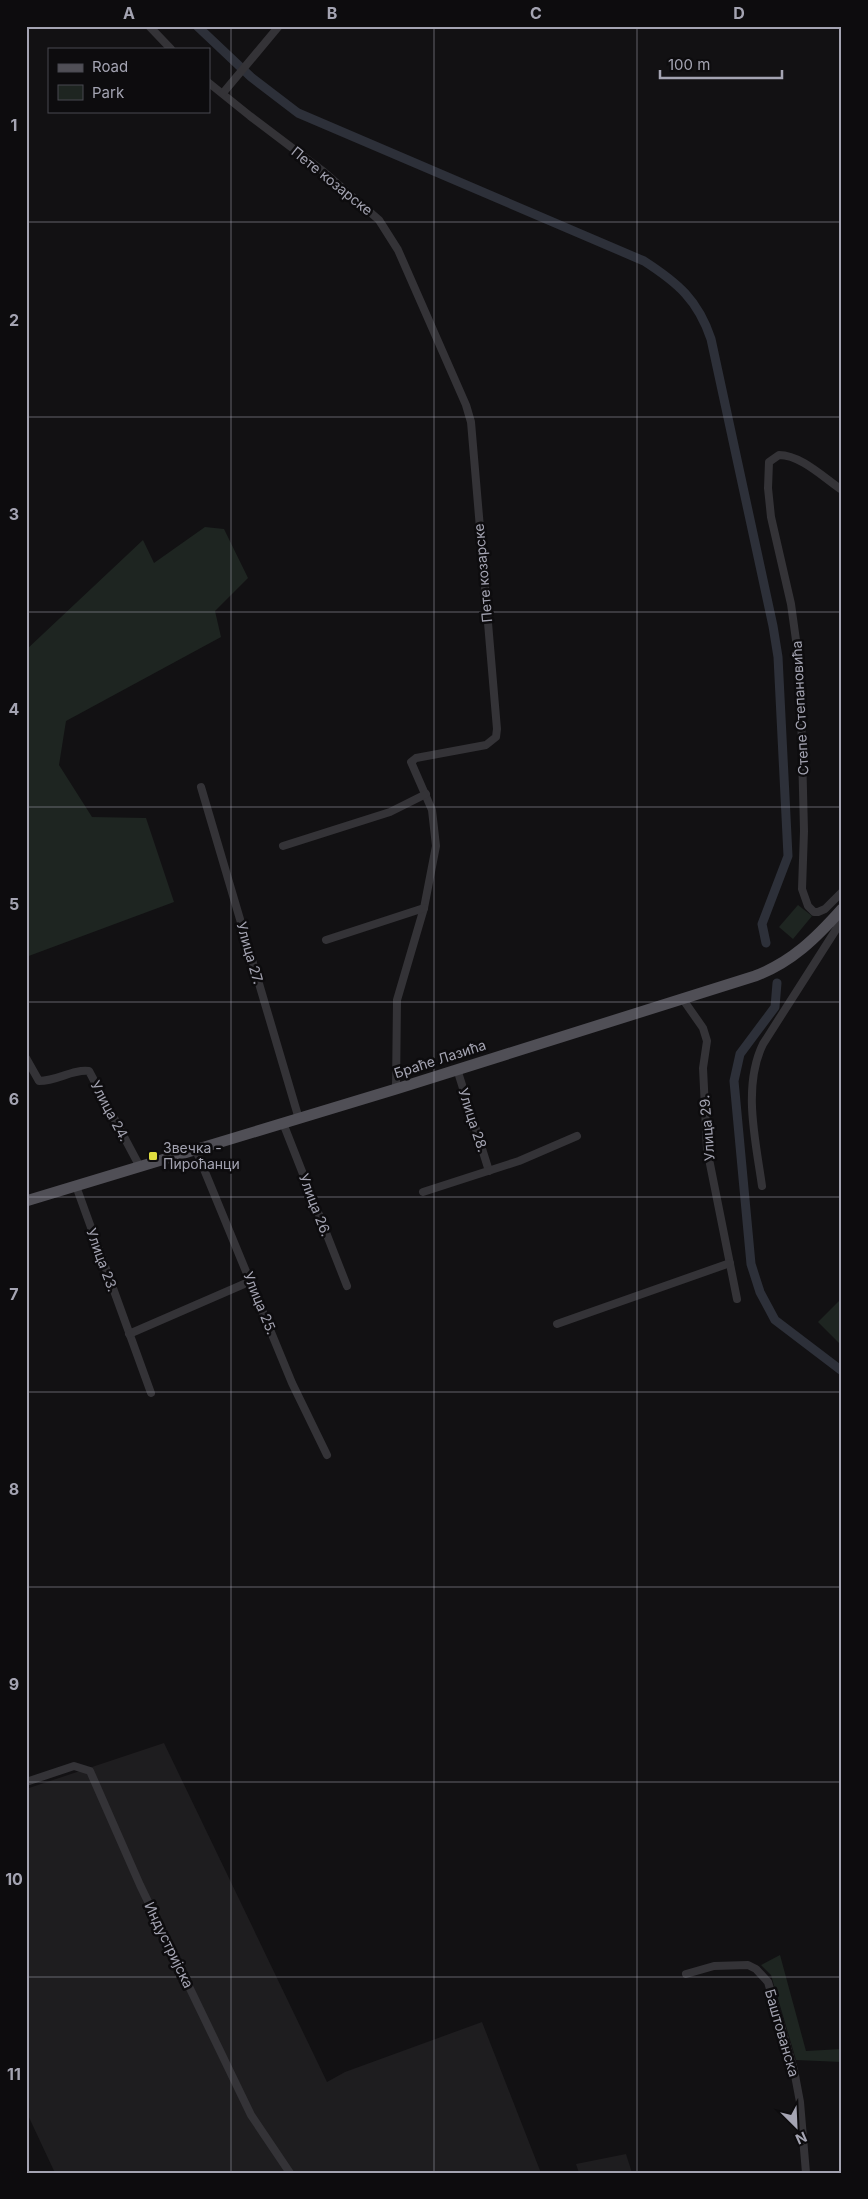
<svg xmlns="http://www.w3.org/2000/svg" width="868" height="2199" viewBox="0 0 868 2199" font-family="Inter,sans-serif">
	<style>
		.built { fill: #1e1d1f }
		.green { fill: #1e2521 }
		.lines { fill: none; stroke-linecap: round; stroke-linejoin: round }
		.canal { stroke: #2d3039; stroke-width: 9 }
		.street { stroke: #343337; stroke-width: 8 }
		.primary { stroke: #504f56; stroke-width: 11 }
		.grid { fill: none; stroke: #a4a4b2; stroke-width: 1; stroke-opacity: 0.55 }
		.poi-dot { fill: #dedc3e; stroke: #0d0c0e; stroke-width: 2 }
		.labels { text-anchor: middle; stroke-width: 5; stroke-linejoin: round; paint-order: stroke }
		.street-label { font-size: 14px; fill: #a4a4b2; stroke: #0d0c0e }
		.poi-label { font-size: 14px; fill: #a4a4b2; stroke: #0d0c0e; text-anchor: start }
		.neatline { fill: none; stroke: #a4a4b2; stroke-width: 2 }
		.grid-label { font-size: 16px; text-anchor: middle; font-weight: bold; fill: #a4a4b2 }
	</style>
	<rect width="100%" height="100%" fill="#121113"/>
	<!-- built -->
	<g class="built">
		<path d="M164,1743L327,2082L345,2072L482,2022L541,2173H55L26,2111V1789Z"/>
		<path d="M626,2154L632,2173H579L576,2164Z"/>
	</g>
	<!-- green -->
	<g class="green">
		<path d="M205,527L224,529L248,578L215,611L221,637L66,721L59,765L92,817L146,818L174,902L26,957V650L143,540L154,563Z"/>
		<path d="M798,905L812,916L793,939L779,927Z"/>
		<path d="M842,1298V1346L818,1322Z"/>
		<path d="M780,1955L806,2051L842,2049V2062L796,2060L771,1975L761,1965Z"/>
	</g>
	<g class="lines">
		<!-- canal -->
		<g class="canal">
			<path d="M197,26L251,77L298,113L644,261C678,283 698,300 711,339L773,626L778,657L788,856L762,924L766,943"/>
			<path d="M777,983L775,1007L740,1054L734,1081L751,1264L760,1292L775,1320L842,1371"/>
		</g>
		<!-- street -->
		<g class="street">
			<path d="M149,26L171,49"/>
			<path d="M209,83L250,116L324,172L379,220L398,250L466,405L471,422L497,729L496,737L486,745L416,758L411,762L432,810L436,846L424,908L397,1000L396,1089"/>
			<path d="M223,93L279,26"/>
			<path d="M842,490C824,478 801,455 779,455L769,462L768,488L771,517L791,604L800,669L804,831L802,889L808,906L814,912H818L825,909L842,892"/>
			<path d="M201,787L299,1119"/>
			<path d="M283,846L390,812L426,794"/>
			<path d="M326,940L424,908"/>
			<path d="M682,998L703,1028L707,1041L703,1068L707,1149L737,1299"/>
			<path d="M26,1058L39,1081C58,1081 72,1069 89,1071L140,1167"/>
			<path d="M457,1069L489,1171"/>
			<path d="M283,1123L347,1286"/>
			<path d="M196,1150L292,1383L327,1455"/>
			<path d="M76,1186L151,1393"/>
			<path d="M762,1186C756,1142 742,1087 763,1044L837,928L836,915"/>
			<path d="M423,1192L519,1161L577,1136"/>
			<path d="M557,1324L730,1263"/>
			<path d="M129,1334L251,1281"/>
			<path d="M26,1782L74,1766L90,1771L140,1885L251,2115L290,2173"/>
			<path d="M686,1974L714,1966L748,1965L756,1969L768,1982L794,2070L800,2102L806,2173"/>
		</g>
		<!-- primary -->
		<path class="primary" d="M26,1201L396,1089L755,976C792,962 816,938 842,909"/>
	</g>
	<!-- grid -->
	<path class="grid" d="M231,26V2173M434,26V2173M637,26V2173M26,222H842M26,417H842M26,612H842M26,807H842M26,1002H842M26,1197H842M26,1392H842M26,1587H842M26,1782H842M26,1977H842"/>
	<!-- markers -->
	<rect class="poi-dot" x="148" y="1151" width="10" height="10" rx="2.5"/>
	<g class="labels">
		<!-- street labels -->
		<g class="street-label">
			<text transform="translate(332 181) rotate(39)" y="5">Пете козарске</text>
			<text transform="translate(483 573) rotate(-95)" y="5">Пете козарске</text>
			<text transform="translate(800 708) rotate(-93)" y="5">Степе Степановића</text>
			<text transform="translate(250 953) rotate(74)" y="5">Улица 27.</text>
			<text transform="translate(440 1059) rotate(-18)" y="5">Браће Лазића</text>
			<text transform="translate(110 1111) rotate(62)" y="5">Улица 24.</text>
			<text transform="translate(473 1120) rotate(72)" y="5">Улица 28.</text>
			<text transform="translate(707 1128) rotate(-95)" y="5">Улица 29.</text>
			<text transform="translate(315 1205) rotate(69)" y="5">Улица 26.</text>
			<text transform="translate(102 1260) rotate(70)" y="5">Улица 23.</text>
			<text transform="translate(260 1303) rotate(68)" y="5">Улица 25.</text>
			<text transform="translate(169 1945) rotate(64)" y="5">Индустријска</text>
			<text transform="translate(782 2033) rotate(74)" y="5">Баштованска</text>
		</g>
		<!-- poi labels -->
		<g class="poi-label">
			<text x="163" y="1153">Звечка -<tspan x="163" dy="16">Пироћанци</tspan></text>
		</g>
	</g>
	<!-- border -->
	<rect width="868" height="2199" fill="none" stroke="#0d0c0e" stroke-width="55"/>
	<!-- legend -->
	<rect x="48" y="48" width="162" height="65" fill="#0d0c0e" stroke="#494950"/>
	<rect x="58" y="64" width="25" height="8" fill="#504f56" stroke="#494950"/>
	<text x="92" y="72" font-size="15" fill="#a4a4b2">Road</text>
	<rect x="58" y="85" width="25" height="15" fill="#1e2521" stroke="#494950"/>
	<text x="92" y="98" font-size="15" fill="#a4a4b2">Park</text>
	<!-- north arrow -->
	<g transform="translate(796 2126) rotate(156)" stroke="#0d0c0e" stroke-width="4" paint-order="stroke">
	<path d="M0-4L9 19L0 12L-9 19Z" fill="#a4a4b2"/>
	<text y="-8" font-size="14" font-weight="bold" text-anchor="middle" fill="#a4a4b2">N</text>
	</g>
	<!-- scale -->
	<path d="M660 70v8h122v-8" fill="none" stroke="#a4a4b2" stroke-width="2.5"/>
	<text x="668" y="70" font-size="15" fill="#a4a4b2" stroke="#0d0c0e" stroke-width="4" paint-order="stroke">100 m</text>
	<rect x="28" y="28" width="812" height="2144" class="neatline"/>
	<g class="grid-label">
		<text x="129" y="19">A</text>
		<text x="332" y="19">B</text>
		<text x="536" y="19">C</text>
		<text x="739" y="19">D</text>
		<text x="14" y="131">1</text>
		<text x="14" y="326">2</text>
		<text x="14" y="520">3</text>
		<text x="14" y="715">4</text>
		<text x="14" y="910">5</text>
		<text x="14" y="1105">6</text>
		<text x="14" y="1300">7</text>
		<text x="14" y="1495">8</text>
		<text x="14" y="1690">9</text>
		<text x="14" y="1885">10</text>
		<text x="14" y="2080">11</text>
	</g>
</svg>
